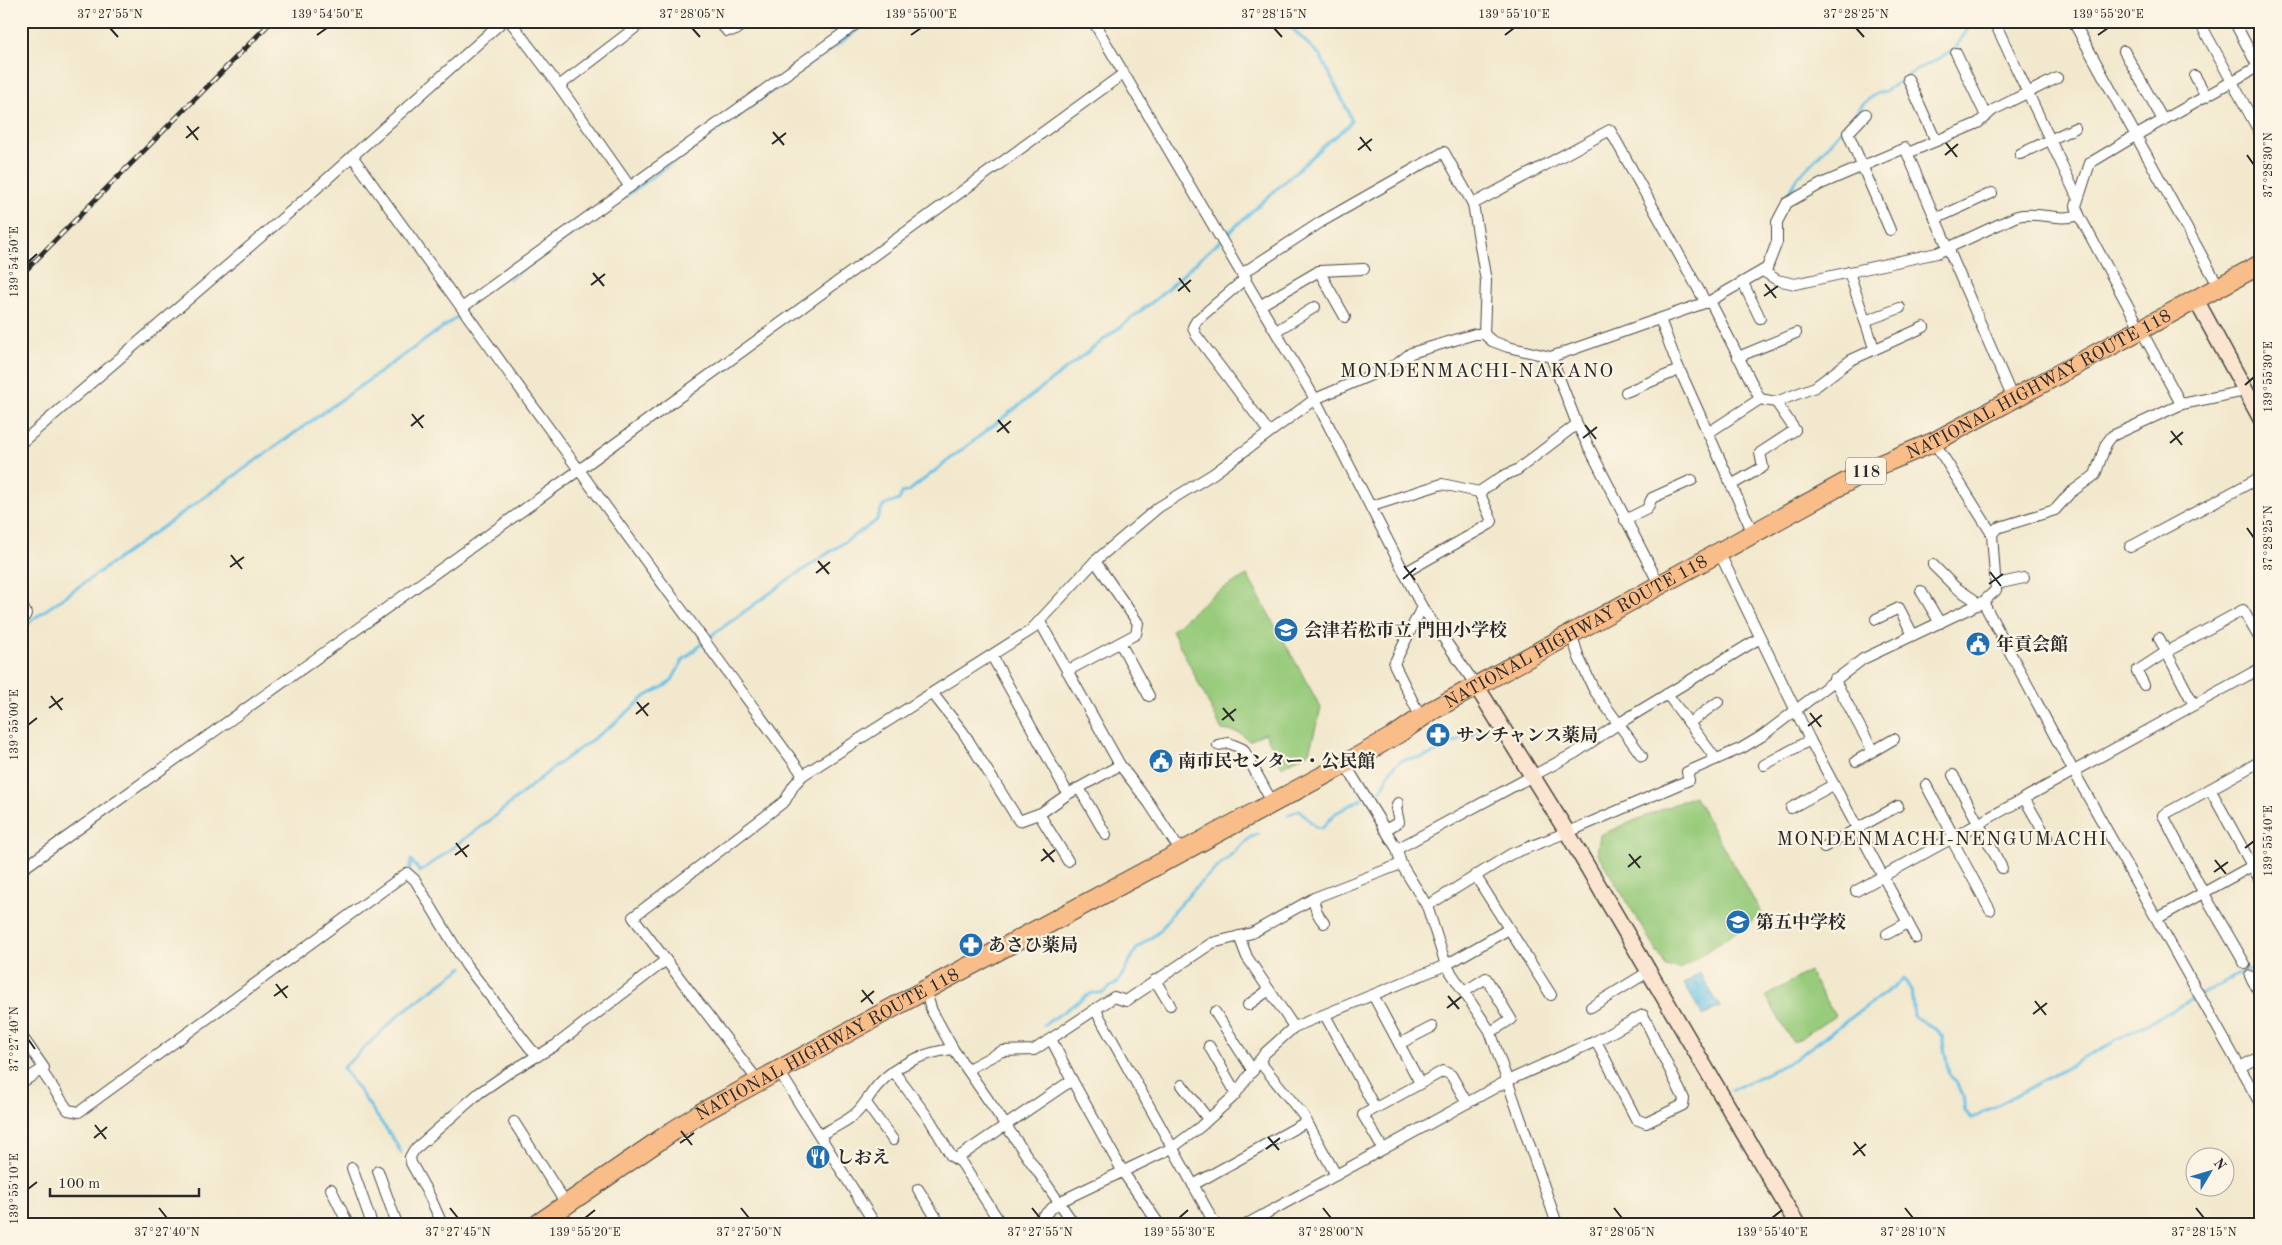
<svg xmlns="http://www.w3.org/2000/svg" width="2282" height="1245" viewBox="0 0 2282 1245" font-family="'Old Standard TT','Noto Serif JP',serif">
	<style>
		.pitch { fill: #98cb7b; stroke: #627b53 }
		.water { fill: url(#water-ripples); stroke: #4a768a }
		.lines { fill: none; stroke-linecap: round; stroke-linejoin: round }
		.stream { stroke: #6ac2e8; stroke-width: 3 }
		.street-casing { stroke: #494743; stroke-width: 12 }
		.secondary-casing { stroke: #494743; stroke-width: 18 }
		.highway-casing { stroke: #494743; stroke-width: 21 }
		.street { stroke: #fff; stroke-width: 10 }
		.secondary { stroke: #fce5d0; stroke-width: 15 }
		.highway { stroke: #f8bd89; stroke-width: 19 }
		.rail-casing { stroke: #2b2b2b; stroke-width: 5 }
		.rail { stroke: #fcf5e5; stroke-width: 3; stroke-dasharray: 9; stroke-linecap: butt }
		.ticks { fill: none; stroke: #2b2b2b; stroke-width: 2 }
		.labels { text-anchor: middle; stroke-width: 4.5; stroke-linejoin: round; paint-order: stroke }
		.shield { fill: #fcf5e5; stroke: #6a6863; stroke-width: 1 }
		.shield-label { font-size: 16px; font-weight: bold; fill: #2b2b2b }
		.street-label { font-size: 18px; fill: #2b2b2b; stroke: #fcf5e5 }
		.poi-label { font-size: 18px; font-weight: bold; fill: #2b2b2b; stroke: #fcf5e5; text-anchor: start }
		.quarter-label { font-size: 20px; letter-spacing: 1px; fill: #2b2b2b; stroke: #fcf5e5 }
		.neatline { fill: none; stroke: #2b2b2b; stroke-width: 2 }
		.ticks-label { font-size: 12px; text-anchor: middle; fill: #2b2b2b }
	</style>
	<defs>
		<pattern id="water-ripples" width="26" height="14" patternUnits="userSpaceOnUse" patternTransform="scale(1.25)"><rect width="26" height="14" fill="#6ac2e8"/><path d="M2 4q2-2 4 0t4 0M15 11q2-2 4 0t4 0" fill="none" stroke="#579ebc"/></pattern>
	</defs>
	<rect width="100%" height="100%" fill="#fcf5e5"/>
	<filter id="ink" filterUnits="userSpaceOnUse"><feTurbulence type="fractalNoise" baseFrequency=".02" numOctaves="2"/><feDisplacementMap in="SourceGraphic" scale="10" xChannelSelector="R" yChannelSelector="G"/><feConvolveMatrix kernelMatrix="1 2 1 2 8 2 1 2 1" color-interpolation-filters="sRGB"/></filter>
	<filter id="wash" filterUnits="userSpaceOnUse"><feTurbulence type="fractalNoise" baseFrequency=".0096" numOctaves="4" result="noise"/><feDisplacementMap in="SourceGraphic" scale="20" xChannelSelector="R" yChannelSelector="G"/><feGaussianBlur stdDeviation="1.12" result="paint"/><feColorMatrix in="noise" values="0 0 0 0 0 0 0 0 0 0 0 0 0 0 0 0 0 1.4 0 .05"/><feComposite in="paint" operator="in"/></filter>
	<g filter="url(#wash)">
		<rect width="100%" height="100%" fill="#f2e8cd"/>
		<!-- pitch -->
		<g class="pitch">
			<path d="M21,227L32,239L21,250Z"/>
			<path d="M1247,575L1321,708L1309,752L1282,767L1265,733L1249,741L1240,733L1222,730L1172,630L1211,596Z"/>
			<path d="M1694,796L1762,914L1680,969L1666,966L1597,853L1600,835Z"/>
			<path d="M1809,971L1835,1016L1793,1043L1766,996Z"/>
		</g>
		<!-- water -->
		<path class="water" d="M1700,973L1720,1007L1703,1016L1684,984Z"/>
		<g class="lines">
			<!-- stream -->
			<g class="stream">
				<path d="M1786,199L1798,177L1826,148L1865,102L1877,93L1884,92L1915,71L1954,50L1973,21"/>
				<path d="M510,279L870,21"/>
				<path d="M21,632L32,620L463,313"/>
				<path d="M1368,797C1392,790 1380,776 1399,762C1406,757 1418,759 1426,756C1439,753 1449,745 1460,739C1468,735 1478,734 1486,732"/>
				<path d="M1288,815L1299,810L1316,827L1322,828L1336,813L1361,799"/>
				<path d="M409,872L411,860L420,872L494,817L554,767L611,726L646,696L665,686L672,680L683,660L708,638L788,580L876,521L883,506L899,500L902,493L909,491L1156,299L1328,142L1348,126L1351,120L1348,111L1321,57L1285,21"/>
				<path d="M408,878L434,922"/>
				<path d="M1044,1025L1086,996L1092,993H1102L1118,982L1137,948L1160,931L1173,912L1199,884L1251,837L1258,834"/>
				<path d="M1732,1090L1792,1061L1904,979L1911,990L1914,1016L1934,1028L1942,1036L1949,1075L1958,1083L1963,1096L1965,1111L1972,1119L2261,962"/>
				<path d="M401,1153L396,1143L343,1068L401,1013L463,967"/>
			</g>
		</g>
	</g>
	<g filter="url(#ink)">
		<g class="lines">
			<defs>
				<g id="street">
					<path d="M510,21L559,86L630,187"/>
					<path d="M718,21L727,31L736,30L748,21"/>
					<path d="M840,21L847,31"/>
					<path d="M1093,21L1315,399L1422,607L1477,687"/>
					<path d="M1994,21L2078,199"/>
					<path d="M2073,21L2219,287"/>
					<path d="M2199,21L2261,135"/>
					<path d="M2234,21L2258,67"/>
					<path d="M2124,51L2163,120"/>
					<path d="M1956,53L1986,116"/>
					<path d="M2195,76L2206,96"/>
					<path d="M1908,79L1936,141"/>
					<path d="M559,86L644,21"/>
					<path d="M1866,114L1848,133L1890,230"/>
					<path d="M1908,153L1978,123L1993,110L2057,78"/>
					<path d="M2020,154L2075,128"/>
					<path d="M352,156L579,470L803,775"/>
					<path d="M1473,204L1486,281L1484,334L1492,341L1508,347L1551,357L1710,301L1767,268L1777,242V222L1787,203L1821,184L1905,148L2013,399"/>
					<path d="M1935,219L1992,193"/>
					<path d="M1319,271L1345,317"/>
					<path d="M1763,271L1777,280L1795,284L1937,253L2017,216C2038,211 2059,222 2079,215"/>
					<path d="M1849,272L1874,348"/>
					<path d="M1243,273L1321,222L1444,152L1473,204L1610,130L1706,303"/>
					<path d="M1246,278L1197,320L1193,327L1196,335L1269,432"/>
					<path d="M1743,283L1760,318"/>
					<path d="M1710,301L1760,399L1776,402L1815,387L1851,360L1924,327"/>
					<path d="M1261,305L1319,271L1364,269"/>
					<path d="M463,307L860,21"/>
					<path d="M1660,319L1677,364L1753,533"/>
					<path d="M1865,321L1900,308"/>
					<path d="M1276,331L1315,307"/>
					<path d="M1551,357L1577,424L1659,584"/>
					<path d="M1738,357L1796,333"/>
					<path d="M1626,392L1679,370"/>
					<path d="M2181,404L2079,215L2076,206L2090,163L2135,136L2261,65"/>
					<path d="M1708,433L1760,399"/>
					<path d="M1934,442L1992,534"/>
					<path d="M21,443L298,205L503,21"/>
					<path d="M1731,485L1763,467L1760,453L1795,430L1776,402"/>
					<path d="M1372,506L1442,484L1479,492L1503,476L1517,470L1577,424"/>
					<path d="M1625,520L1647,509L1652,498L1692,480"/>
					<path d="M2130,547L2261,477"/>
					<path d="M1719,552L1810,740L1916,938"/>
					<path d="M1933,565L1955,587L1973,599L1977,605"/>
					<path d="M1404,573L1490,524L1492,521L1479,492"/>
					<path d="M1996,584L2024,578"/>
					<path d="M1921,591L1940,623"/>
					<path d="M1983,602L2073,770L2261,1105"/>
					<path d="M21,603L26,614L21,622"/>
					<path d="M1876,619L1899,608L1913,635"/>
					<path d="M1040,622L1120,765L1149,803L1181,852"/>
					<path d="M1571,633L1579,658L1594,690L1642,756"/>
					<path d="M2159,638L2194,705"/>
					<path d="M1120,643L1149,696"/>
					<path d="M992,656L1068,794"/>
					<path d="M1067,671L1136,634L1138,623L1095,561"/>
					<path d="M1834,679L1873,751"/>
					<path d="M2144,685L2137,671L2166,652L2243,610L2261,641"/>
					<path d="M933,694L963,732L1019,821L1041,813L1068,794L1120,765"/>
					<path d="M1667,694L1716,759"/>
					<path d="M1421,718L1394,664L1422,607"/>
					<path d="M1689,723L1718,702"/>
					<path d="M1218,745L1229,743L1243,749L1272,802"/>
					<path d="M1856,761L1894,739"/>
					<path d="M1345,764L1397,849L1401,864L1427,906L1446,965L1490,1031L1557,1224"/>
					<path d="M1764,765L1810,740"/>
					<path d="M1953,775L2002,868"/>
					<path d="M1926,785L1954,837"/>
					<path d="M1079,788L1106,835"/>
					<path d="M2210,789L2261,882"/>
					<path d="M2024,798L2047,838"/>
					<path d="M1791,808L1833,785"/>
					<path d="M1039,814L1068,861"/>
					<path d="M1385,830L1399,822L1396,808L1398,803"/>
					<path d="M1951,838L1990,910"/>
					<path d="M1824,847L1898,806"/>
					<path d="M1397,849L1575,753L1618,724L1760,638"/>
					<path d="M21,870L579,470L1123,74"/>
					<path d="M1475,875L1551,995"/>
					<path d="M1856,891L2261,668"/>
					<path d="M1314,898C1314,908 1318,916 1324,923"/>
					<path d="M1427,906L1511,854L1573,830L1689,780L1687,772L1742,748L1762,736L1863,659L1983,602L1996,590L1992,534L1997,528L2055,510L2070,493L2095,475L2106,444L2112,436L2182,404L2245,391"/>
					<path d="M2158,918L2261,861"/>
					<path d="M1887,934L1907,923"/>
					<path d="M1239,936L1247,957L1294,1027"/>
					<path d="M2245,964L2203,892L2163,815L2261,761"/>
					<path d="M2250,976L2261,995"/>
					<path d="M1155,980L1170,1005"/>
					<path d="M925,990L932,1011L953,1049L1074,1224"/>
					<path d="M1464,992L1486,978L1511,1019L1491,1032"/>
					<path d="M1373,995L1420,1083"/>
					<path d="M1248,1005L1269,990"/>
					<path d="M1591,1007L1648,972"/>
					<path d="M1095,1009L1215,1224"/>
					<path d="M1215,1012L1253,1071"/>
					<path d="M1325,1015L1375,1108"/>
					<path d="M21,1035L44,1068L21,1083"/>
					<path d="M1051,1039L1072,1080L1123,1172L1159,1224"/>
					<path d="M1399,1044L1432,1027"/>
					<path d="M1209,1046L1236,1093"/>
					<path d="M1259,1061L1303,1115L1336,1175"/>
					<path d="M2240,1067L2261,1056"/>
					<path d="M968,1069L1002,1051L1034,1050L1114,997L1126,1001L1212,943L1252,933L1314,898L1401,864"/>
					<path d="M41,1070L68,1110L79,1112L407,873L415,880L466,965L530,1048L538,1056"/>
					<path d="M779,1071L875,1224"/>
					<path d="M894,1072L930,1120L951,1156L961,1162L1001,1224"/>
					<path d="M759,1082L633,917L785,801L794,785L803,775L1031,630L1095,561L1159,507L1213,474L1315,399L1397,364L1411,353L1475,334H1484"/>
					<path d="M1182,1085L1208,1119"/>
					<path d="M866,1103L893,1140"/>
					<path d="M514,1122L566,1204"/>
					<path d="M820,1135C831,1129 844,1123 854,1115C864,1107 869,1095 878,1085C896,1064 926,1052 953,1049"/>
					<path d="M1383,1149L1363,1115L1443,1071L1451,1075L1467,1103"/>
					<path d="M956,1159L1072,1080"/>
					<path d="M352,1168L372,1224"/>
					<path d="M378,1171L397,1224"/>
					<path d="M1193,1185L1306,1122"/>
					<path d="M331,1189L348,1224"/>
					<path d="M918,1189L940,1224"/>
					<path d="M442,1224L430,1197L411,1163L410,1157L414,1150L479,1093L508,1073L556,1045L666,960"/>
					<path d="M1034,1224L1059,1202L1172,1148L1200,1127L1234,1096L1265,1053L1294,1027L1446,965L1509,929"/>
					<path d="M1247,1224L1507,1081L1596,1041L1643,1015L1684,1099L1683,1105L1646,1123L1636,1119L1596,1041"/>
				</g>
				<g id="secondary">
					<path d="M2196,300L2261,419"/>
					<path d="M1477,687L1567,832L1797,1224"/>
				</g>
				<g id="highway">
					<path id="s1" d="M538,1224L673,1131L701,1113L925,990L1345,764L1399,733L1431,711L1872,468L1934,442L2261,264"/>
				</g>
			</defs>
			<!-- street casing -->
			<use href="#street" class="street-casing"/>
			<!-- secondary casing -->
			<use href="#secondary" class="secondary-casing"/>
			<!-- highway casing -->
			<use href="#highway" class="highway-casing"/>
			<!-- street -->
			<use href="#street" class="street"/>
			<!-- secondary -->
			<use href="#secondary" class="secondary"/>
			<!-- highway -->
			<use href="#highway" class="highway"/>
			<defs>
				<path id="rail" d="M21,275L272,21"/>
			</defs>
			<!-- rail casing -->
			<use href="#rail" class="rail-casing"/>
			<!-- rail -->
			<use href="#rail" class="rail"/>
		</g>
	</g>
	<!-- ticks -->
	<path class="ticks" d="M110,28L118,37M692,28L700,37M1274,28L1282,37M1856,28L1864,37M317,35L327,28M911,35L921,28M1505,35L1514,28M2098,35L2108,28M187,126L198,140M773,132L784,145M1360,137L1371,151M186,138L199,127M1946,143L1957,157M772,144L786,133M1358,150L1372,139M1945,155L1958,144M2247,155L2254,165M28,262L37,254M593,273L604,286M1179,278L1190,292M1765,284L1776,298M591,285L605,274M1178,291L1191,280M1764,296L1778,286M2245,385L2254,377M412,414L423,428M998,420L1009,433M1585,425L1596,439M411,426L424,415M2171,431L2182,445M997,432L1011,421M1583,438L1597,427M2170,443L2183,432M2247,528L2254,538M231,555L242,569M818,561L829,574M1404,566L1415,580M230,567L244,557M1990,572L2001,586M816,573L830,562M1403,579L1416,568M1989,584L2003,574M51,696L62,710M637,702L648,716M49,708L63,698M1223,708L1234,721M1810,713L1821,727M636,714L649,703M1222,720L1236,709M28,725L37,718M1808,726L1822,715M456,843L467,857M2245,848L2254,841M1043,849L1054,862M1629,854L1640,868M455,855L469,845M2215,860L2226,874M1041,861L1055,850M1628,867L1641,856M2214,872L2228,862M276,984L287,998M862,990L873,1004M274,996L288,986M1448,996L1459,1009M2035,1001L2046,1015M861,1002L874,991M1447,1008L1461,997M2033,1014L2047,1003M28,1039L35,1049M95,1125L106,1139M681,1131L692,1145M1268,1137L1279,1150M94,1138L107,1127M1854,1142L1865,1156M680,1143L694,1133M1266,1149L1280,1138M1853,1155L1866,1144M28,1189L37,1182M159,1208L167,1218M450,1208L458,1218M741,1208L749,1218M1032,1208L1040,1218M1323,1208L1331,1218M1614,1208L1622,1218M1905,1208L1913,1218M2196,1208L2204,1218M585,1218L595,1210M1179,1218L1188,1210M1772,1218L1782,1210"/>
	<!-- icons -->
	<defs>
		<symbol id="school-disc" viewBox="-11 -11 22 22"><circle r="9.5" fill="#1f6fb2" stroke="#fcf5e5"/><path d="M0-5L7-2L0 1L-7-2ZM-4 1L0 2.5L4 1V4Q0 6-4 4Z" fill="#fff"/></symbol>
		<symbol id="civic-disc" viewBox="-11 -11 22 22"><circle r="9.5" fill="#1f6fb2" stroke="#fcf5e5"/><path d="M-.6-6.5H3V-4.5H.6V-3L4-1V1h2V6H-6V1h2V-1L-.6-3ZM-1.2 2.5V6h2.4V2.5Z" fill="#fff"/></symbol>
		<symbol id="pharmacy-disc" viewBox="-11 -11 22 22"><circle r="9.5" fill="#1f6fb2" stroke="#fcf5e5"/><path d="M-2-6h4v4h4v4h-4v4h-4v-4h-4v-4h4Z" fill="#fff"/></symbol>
		<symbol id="restaurant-disc" viewBox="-11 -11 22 22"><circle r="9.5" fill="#1f6fb2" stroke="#fcf5e5"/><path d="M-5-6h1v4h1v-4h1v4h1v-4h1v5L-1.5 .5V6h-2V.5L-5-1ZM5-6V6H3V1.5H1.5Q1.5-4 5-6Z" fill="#fff"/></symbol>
	</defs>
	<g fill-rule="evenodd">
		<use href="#school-disc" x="1272" y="616" width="28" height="28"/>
		<use href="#civic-disc" x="1964" y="630" width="28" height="28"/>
		<use href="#pharmacy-disc" x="1424" y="721" width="28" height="28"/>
		<use href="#civic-disc" x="1147" y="747" width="28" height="28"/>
		<use href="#school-disc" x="1724" y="908" width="28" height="28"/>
		<use href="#pharmacy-disc" x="957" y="931" width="28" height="28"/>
		<use href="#restaurant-disc" x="804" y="1143" width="28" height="28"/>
	</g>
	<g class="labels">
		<!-- shield labels -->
		<rect class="shield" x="1846" y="457.5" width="40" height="27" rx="4"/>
		<g class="shield-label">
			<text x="1866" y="477">118</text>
		</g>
		<!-- street labels -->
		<g class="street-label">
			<text dy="6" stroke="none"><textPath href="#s1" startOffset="1721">NATIONAL HIGHWAY ROUTE 118</textPath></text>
			<text dy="6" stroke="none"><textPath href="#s1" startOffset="1196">NATIONAL HIGHWAY ROUTE 118</textPath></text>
			<text dy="6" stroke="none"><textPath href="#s1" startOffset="341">NATIONAL HIGHWAY ROUTE 118</textPath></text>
		</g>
		<!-- poi labels -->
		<g class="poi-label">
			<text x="1304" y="636">会津若松市立 門田小学校</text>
			<text x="1996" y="650">年貢会館</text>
			<text x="1456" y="741">サンチャンス薬局</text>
			<text x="1178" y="767">南市民センター・公民館</text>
			<text x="1756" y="928">第五中学校</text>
			<text x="988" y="951">あさひ薬局</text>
			<text x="836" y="1163">しおえ</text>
		</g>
		<!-- quarter labels -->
		<g class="quarter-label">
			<text x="1477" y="377">MONDENMACHI-NAKANO</text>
			<text x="1942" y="845">MONDENMACHI-NENGUMACHI</text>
		</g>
	</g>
	<!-- margin -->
	<rect width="2282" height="1245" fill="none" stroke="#fcf5e5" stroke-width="55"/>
	<!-- north arrow -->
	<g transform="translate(2210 1172) rotate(52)"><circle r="24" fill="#fcf5e5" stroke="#a8a49b"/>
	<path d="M0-4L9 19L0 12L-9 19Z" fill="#1f6fb2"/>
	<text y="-8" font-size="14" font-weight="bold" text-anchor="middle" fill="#2b2b2b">N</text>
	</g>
	<!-- scale -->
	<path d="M50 1188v8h149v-8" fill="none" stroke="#2b2b2b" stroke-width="2.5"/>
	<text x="58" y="1188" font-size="15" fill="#2b2b2b" stroke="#fcf5e5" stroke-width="4" paint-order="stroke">100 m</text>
	<rect x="28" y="28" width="2226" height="1190" class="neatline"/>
	<g class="ticks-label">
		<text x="110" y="18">37°27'55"N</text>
		<text x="327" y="18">139°54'50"E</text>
		<text x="692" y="18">37°28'05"N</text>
		<text x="921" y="18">139°55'00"E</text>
		<text x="1274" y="18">37°28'15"N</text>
		<text x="1514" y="18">139°55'10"E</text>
		<text x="1856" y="18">37°28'25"N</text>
		<text x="2108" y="18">139°55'20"E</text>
		<text transform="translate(2268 165) rotate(-90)" y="4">37°28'30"N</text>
		<text transform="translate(14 262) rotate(-90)" y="4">139°54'50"E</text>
		<text transform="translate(2268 377) rotate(-90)" y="4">139°55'30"E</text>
		<text transform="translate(2268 538) rotate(-90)" y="4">37°28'25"N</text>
		<text transform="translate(14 725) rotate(-90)" y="4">139°55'00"E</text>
		<text transform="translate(2268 841) rotate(-90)" y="4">139°55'40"E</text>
		<text transform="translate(14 1039) rotate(-90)" y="4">37°27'40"N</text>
		<text transform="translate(14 1189) rotate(-90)" y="4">139°55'10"E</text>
		<text x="167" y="1236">37°27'40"N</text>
		<text x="458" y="1236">37°27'45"N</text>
		<text x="585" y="1236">139°55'20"E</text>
		<text x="749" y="1236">37°27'50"N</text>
		<text x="1040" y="1236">37°27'55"N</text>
		<text x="1179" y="1236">139°55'30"E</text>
		<text x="1331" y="1236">37°28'00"N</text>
		<text x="1622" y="1236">37°28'05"N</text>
		<text x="1772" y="1236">139°55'40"E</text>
		<text x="1913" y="1236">37°28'10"N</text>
		<text x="2204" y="1236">37°28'15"N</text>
	</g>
</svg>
